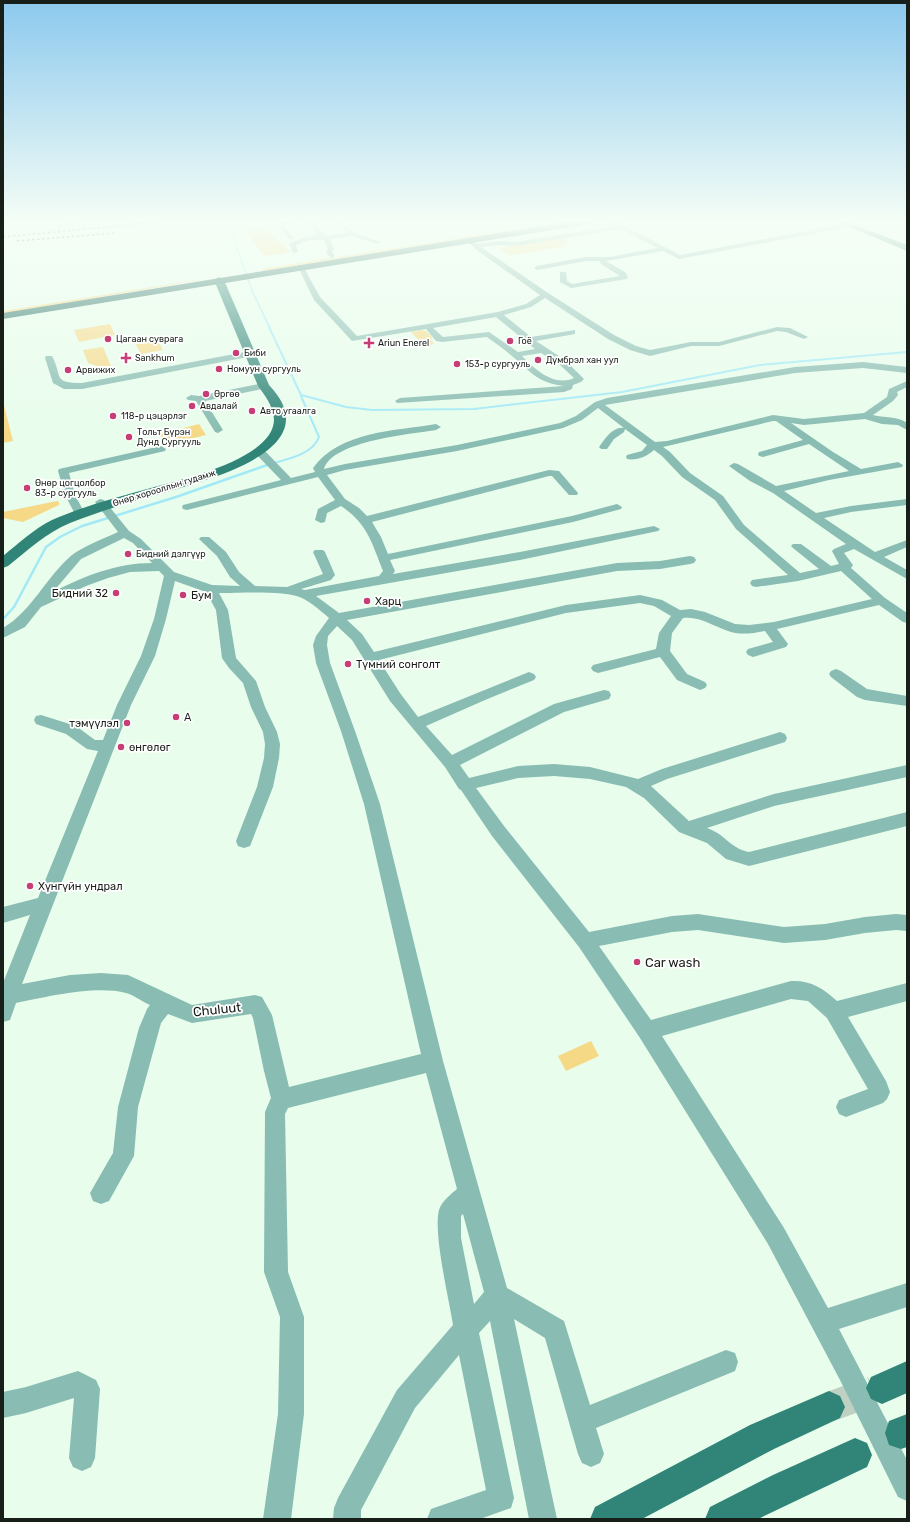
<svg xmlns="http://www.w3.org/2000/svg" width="910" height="1522" viewBox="0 0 910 1522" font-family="Rubik,sans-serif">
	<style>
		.green { fill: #f6d987 }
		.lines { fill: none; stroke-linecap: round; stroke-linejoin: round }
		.stream-far2 { stroke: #a2e9f7; stroke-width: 1.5 }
		.stream-far1 { stroke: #a2e9f7; stroke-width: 2 }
		.stream { stroke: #a2e9f7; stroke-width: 2.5 }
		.major-tunnel { stroke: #bed1c2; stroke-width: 30; stroke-dasharray: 30 16; stroke-linecap: butt }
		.minor { fill: #89bcb2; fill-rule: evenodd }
		.major { fill: #318578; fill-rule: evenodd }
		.highway { fill: #266e63; fill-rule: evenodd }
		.rail { stroke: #353e36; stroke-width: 1.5; stroke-dasharray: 2.5 2.5; stroke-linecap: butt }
		.poi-dot { fill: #c73d76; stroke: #fff; stroke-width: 1.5 }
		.labels { text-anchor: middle; stroke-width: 3.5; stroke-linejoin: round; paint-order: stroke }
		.far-poi-label { font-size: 9px; fill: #181f19; stroke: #fff; text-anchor: start }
		.far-street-label { font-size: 9px; fill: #181f19; stroke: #fff }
		.poi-label { font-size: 11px; fill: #181f19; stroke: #fff; text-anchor: start }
		.near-poi-label { font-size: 13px; fill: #181f19; stroke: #fff; text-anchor: start }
		.near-street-label { font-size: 13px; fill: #181f19; stroke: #fff }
	</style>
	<rect width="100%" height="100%" fill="#e8fdec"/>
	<!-- green -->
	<g class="green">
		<path d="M268,228L277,240L291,252L264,256L246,230Z"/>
		<path d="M514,229L517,230L263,271L262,269Z"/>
		<path d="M562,238L568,242L563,247L509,255L500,248Z"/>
		<path d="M202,279H205L3,314V311Z"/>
		<path d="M110,324L115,335L79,342L74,330Z"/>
		<path d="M421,330L426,331L432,337L431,340L434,344L424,346L411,332Z"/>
		<path d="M155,336L163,350L141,354L135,343L143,341L142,339Z"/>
		<path d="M103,347L111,366H97L88,363L83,350Z"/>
		<path d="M3,401L13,441L3,443Z"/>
		<path d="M199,424L206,435L166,445L160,434Z"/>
		<path d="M57,501L59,502V505L23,522L3,518V512Z"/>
		<path d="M591,1041L599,1056L566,1071L558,1056Z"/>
	</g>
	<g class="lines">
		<!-- stream-far2 -->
		<path class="stream-far2" d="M227,221L253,293L270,328"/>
		<!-- stream-far1 -->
		<g class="stream-far1">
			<path d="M269,327L301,395L346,407L372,410L474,409L622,392L760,365L907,352"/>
			<path d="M267,465C283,460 312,456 319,437L301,396"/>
		</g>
		<!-- stream -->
		<path class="stream" d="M3,619L14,607L46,547L60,537L82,526L176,497L270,464"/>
		<!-- major-tunnel -->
		<path class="major-tunnel" d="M829,1407L873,1391"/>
		<!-- minor -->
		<g class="minor">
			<path d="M292,221L300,222L284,225L294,238L291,240L289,239L277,224Z"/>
			<path d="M307,221H313L325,236L347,233L337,221H343L354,233L381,242L378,244L352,236L330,239L334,249L332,252L335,256L332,258L330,257L326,252L328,249L324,240H310L296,245L298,252L293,253L289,244L290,243L302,238L317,235Z"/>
			<path d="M607,221H614L625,226L680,255L849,223L852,225L849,227L679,259L663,251L606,261L625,272L628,277L627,279L571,288L560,282V272H566L567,281L572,284L620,276L601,264L599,261H586L537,270L534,268L537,266L586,257H610L657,248L621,229L515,246L499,245L481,247L548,293L614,335L636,346L650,350L691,342H719L777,327L790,328L808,337L804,339L786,332L777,331L719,346H691L650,356L630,350L608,339L545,298L531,307L504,315L531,337L575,330V334L536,341L565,360L584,379L581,382L573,385L572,389L564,392L397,403L395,401L400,398L564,386C538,383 531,372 512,356C504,349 495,343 487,337L442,342L436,341L426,329L352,341L314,300L298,267L303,266L320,297L357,336L498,312L526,304L540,295L478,251L467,241V239H471L477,244L499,241L515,242L615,226ZM496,317L535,349L518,352L489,332L443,337L433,328ZM541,353L559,364L574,378C554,387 536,370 522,356Z"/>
			<path d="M250,351L253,352L254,354L253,356L82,389H64L53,383L45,358L46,356H52C63,377 52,383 82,383Z"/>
			<path d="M863,362L907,367V373L863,368L795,373L605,405L655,442L667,441L773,415L804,419L864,413L887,397L889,389L907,381V387L897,392L898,395L893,401L873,415C884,418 898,416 907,423V430L898,425L882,424L865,419L804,425L791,423L833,452L861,469L898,462L903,465L902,467L829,480L784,491L816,513L851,506L907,499V505L851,512L824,518L875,552L907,540V547L884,557L907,570V579L854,549L844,553L853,565L851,568L885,598L907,613V623L903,622L879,605L777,629L788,644L786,647L753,657L748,655L746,652L748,649L773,642L765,631C754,633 742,635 731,632C714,627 701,616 683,618L672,633L670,651L687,674L705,682L707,685L705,688L700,690L677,680L660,657L598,673L593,671L591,668L593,665L656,649L659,633L671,616L654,606L640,603L566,613L379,660L400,693L418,717L524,674L529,672L534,674L536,677L534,680L485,700L426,726L452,755L554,704L604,690L609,691L611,695L609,699L564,712L460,765L469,778L518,766L554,764L590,767L638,779L662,769L780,732L785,734L787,738L785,742L667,779L651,786L689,821L774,794L907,765V777L774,806L707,828C725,834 731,849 749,852L907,812V826L749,866L726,859L707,843L679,832L644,798L626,787L590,779L554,776L518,778L476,788L504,826L589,932L672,916L698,914L784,927L825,924L865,917L896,914L907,915V931L896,930L865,933L825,940L784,943L698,930L672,932L599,946L651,1020L791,981C810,980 823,988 837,1001L907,983V1001L848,1017L886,1081L890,1092L887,1099L883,1103L846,1117L839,1114L836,1107L839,1100L868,1089L827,1018L808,1001L791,999L662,1036L784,1228L828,1308L907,1283V1307L839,1329L907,1460V1501L898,1497L840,1380L768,1244L640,1038L579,947L492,836L461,790L459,789L445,767L390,701L352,640L337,626L328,636L327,645L330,663L355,731L380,804L443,1061L507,1288L564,1321L590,1405L726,1350L735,1353L738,1362L735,1371L596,1428L604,1454L600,1463L591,1467L582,1463L578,1454L545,1338L514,1319L557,1519H529L490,1321L479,1333L514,1498L511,1508L480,1519H427L431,1509L486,1490L459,1355L415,1408L361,1510V1519H333L334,1508L338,1498L397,1390L453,1325C449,1299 433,1233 439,1210C442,1201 450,1195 457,1189L426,1073L288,1108L285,1114L288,1272L304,1317V1414L291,1519H263L278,1414L280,1317L264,1272L265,1112L271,1098L264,1071L253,1018L251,1014L192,1023L168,1014L161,1023L138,1107L134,1156L109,1201L101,1204L93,1201L90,1193L113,1153L118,1107L139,1028L147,1009L150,1005C143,1002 134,995 126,993C96,985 46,997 16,1003L10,1020L3,1022V983L30,915L3,923V907L38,898L98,751L87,749L66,734L36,724L34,720L36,716L41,715L76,726L95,740H103L117,705L141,656L154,619L164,576L159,571L130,572L108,578L86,586L41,607L25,627L3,638V628C32,611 46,577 72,555C82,547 105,538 118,532L95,502L100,499L104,500L129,531L141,539L174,572L212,585L240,586L230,577L217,556L199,539L201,537H209L226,552L239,572L255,586L287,587L323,574L313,552L315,550H323L325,552L335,575L331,580L301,589L305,590L379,576L383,571C372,543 367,523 341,506L327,513L325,522L321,523L315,520L318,509L335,500L318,477L187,510L183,509L182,507L183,505L281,480L255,453L254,451L255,449H263L291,478L315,472L313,468C340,431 395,431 436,424L441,427L436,430C411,434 332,441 324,469L345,464L457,445L560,423L576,416L595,402L607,398L795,367ZM598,408L624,428C613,426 605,439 599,447L601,449H607L614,439L624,432L625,429L647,445L642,451L627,455L626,457L627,459C636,461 648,456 654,450L662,456L682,477L715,500L736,529L788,575L752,580L750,583L752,586L756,587L798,581L841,571L872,599L774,622L749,625L735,624L705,612L691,609L680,610L662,600L640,595L566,605L374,652L362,634L347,620L617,571L660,569L690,564L694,563L696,560L694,557L690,556L660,561L617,563L339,613L316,596L520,560L658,531L660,529L654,526L520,552L393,574L395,571L390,560L573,522L621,509L622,507L617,504L572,516L388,554L381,537L372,522L549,476H552L569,495H577L578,493L559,471L549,470L367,516L359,508L345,499L327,475L345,470L457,451L563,428L582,420ZM773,421H776L803,440L759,452L758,454L759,456L763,457L809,444L849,471L776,486L738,464L734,463L729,466L750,481L773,493L846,544L834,549L832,551L839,564L831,566L801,544H793L791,546L793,548L819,569L800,573L744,525L723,496L690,473L670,452L663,447ZM124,538L133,543L152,563C117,563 84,576 53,592L81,559ZM175,581L206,592L216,610L222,658L229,668L243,683L251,707L263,732L265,744L264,758L257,787L236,841L238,846L244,848L250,846L252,841L273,787L279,758L280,744L277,732L265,707L256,681L236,658L228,610L219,593C239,593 286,590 302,598C312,603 321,611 329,618L316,636L313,645L316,663L341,731L364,804L421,1054L289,1087L272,1015L262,997L255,995L192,1005L128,975L101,973L70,975L22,984L131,705L155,656L166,619ZM463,1214L484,1292L474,1304L461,1238V1216Z"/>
			<path d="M264,383L267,384L268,386L267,388L205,401L223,430L218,433L215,432L196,401L188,400L186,398L191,395L199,396Z"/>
			<path d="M161,446L166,449L165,451L69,473L75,495L83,510L82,512H74L65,495L58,471L59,469Z"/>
			<path d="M836,669L841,671L867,689L907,696V706L865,700L857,697L831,677L829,674L831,671Z"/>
			<path d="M78,1371L96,1380L100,1389L95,1458L91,1467L82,1471L73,1467L69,1458L74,1398L26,1413L3,1418V1392L26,1387Z"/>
		</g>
		<!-- major -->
		<g class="major">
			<path d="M835,221H845L907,245V251Z"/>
			<path d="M219,277L224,280L269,385C333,452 199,482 156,495C127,503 98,512 70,523C46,533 28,550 8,566L3,568V556C19,543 34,529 52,520C84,506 118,497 151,488C183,479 249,464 269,435C281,417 269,401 258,386L214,280Z"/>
			<path d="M907,1361V1393L882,1404L871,1399L866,1388L871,1377Z"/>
			<path d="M829,1391L840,1396L845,1407L840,1418L774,1449L642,1519H590L595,1507L750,1425Z"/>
			<path d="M907,1414V1447L901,1449L889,1445L885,1433L889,1421Z"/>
			<path d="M855,1438L867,1443L872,1455L867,1467L758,1519H705L710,1507L773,1475Z"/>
		</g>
		<!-- highway -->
		<path class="highway" d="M574,221H594L589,224L3,319V313Z"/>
		<!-- rail -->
		<g class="rail">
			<path d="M59,226L86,221"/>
			<path d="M3,237L169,221"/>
			<path d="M17,241L115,233"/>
		</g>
	</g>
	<!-- sky -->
	<linearGradient id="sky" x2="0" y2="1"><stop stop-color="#8cc9ee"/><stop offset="0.51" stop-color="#f5fef6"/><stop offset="1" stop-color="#f5fef6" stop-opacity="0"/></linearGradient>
	<rect width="910" height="434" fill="url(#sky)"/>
	<!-- markers -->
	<g class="poi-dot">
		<circle cx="108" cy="339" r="4"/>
		<circle cx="510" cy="341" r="4"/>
		<path d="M367 337h4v4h4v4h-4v4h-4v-4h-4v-4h4z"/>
		<circle cx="236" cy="353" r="4"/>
		<path d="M124 352h4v4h4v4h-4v4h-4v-4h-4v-4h4z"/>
		<circle cx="538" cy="360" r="4"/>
		<circle cx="457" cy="364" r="4"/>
		<circle cx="219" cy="369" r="4"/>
		<circle cx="68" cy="370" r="4"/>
		<circle cx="206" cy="394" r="4"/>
		<circle cx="192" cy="406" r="4"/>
		<circle cx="252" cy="411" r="4"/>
		<circle cx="113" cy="416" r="4"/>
		<circle cx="129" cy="437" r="4"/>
		<circle cx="27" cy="488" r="4"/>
		<circle cx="128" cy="554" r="4"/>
		<circle cx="116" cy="593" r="4"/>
		<circle cx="183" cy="595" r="4"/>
		<circle cx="367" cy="601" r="4"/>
		<circle cx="348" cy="664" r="4"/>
		<circle cx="176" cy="717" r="4"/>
		<circle cx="127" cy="723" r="4"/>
		<circle cx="121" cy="747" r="4"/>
		<circle cx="30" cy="886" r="4"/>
		<circle cx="637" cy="962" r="4"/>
	</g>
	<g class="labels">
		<!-- far-poi labels -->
		<g class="far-poi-label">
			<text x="116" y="342">Цагаан суврага</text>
			<text x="518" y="344">Гоё</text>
			<text x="378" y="346">Ariun Enerel</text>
			<text x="244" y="356">Биби</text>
			<text x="135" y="361">Sankhum</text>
			<text x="546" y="363">Дүмбрэл хан уул</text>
			<text x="465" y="367">153-р сургууль</text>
			<text x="227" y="372">Номуун сургууль</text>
			<text x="76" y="373">Арвижих</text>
			<text x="214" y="397">Өргөө</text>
			<text x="200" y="409">Авдалай</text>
			<text x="260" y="414">Авто угаалга</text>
			<text x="121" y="419">118-р цэцэрлэг</text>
			<text x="137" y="435">Тольт Бүрэн<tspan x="137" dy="10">Дунд Сургууль</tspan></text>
			<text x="35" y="486">Өнөр цогцолбор<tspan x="35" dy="10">83-р сургууль</tspan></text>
			<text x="136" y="557">Бидний дэлгүүр</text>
		</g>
		<!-- far-street labels -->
		<g class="far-street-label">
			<text transform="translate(164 488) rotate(-17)" y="3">Өнөр хорооллын гудамж</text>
		</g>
		<!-- poi labels -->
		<g class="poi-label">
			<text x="108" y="597" text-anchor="end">Бидний 32</text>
			<text x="191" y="599">Бум</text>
			<text x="375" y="605">Харц</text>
			<text x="356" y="668">Түмний сонголт</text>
			<text x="184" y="721">A</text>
			<text x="119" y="727" text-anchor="end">тэмүүлэл</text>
			<text x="129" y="751">өнгөлөг</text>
			<text x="38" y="890">Хүнгүйн ундрал</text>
		</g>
		<!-- near-poi labels -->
		<g class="near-poi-label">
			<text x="645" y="967">Car wash</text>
		</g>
		<!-- near-street labels -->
		<g class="near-street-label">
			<text transform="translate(217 1009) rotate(-6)" y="5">Chuluut</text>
		</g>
	</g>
	<!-- border -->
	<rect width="910" height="1522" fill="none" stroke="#181f19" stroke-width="8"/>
</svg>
